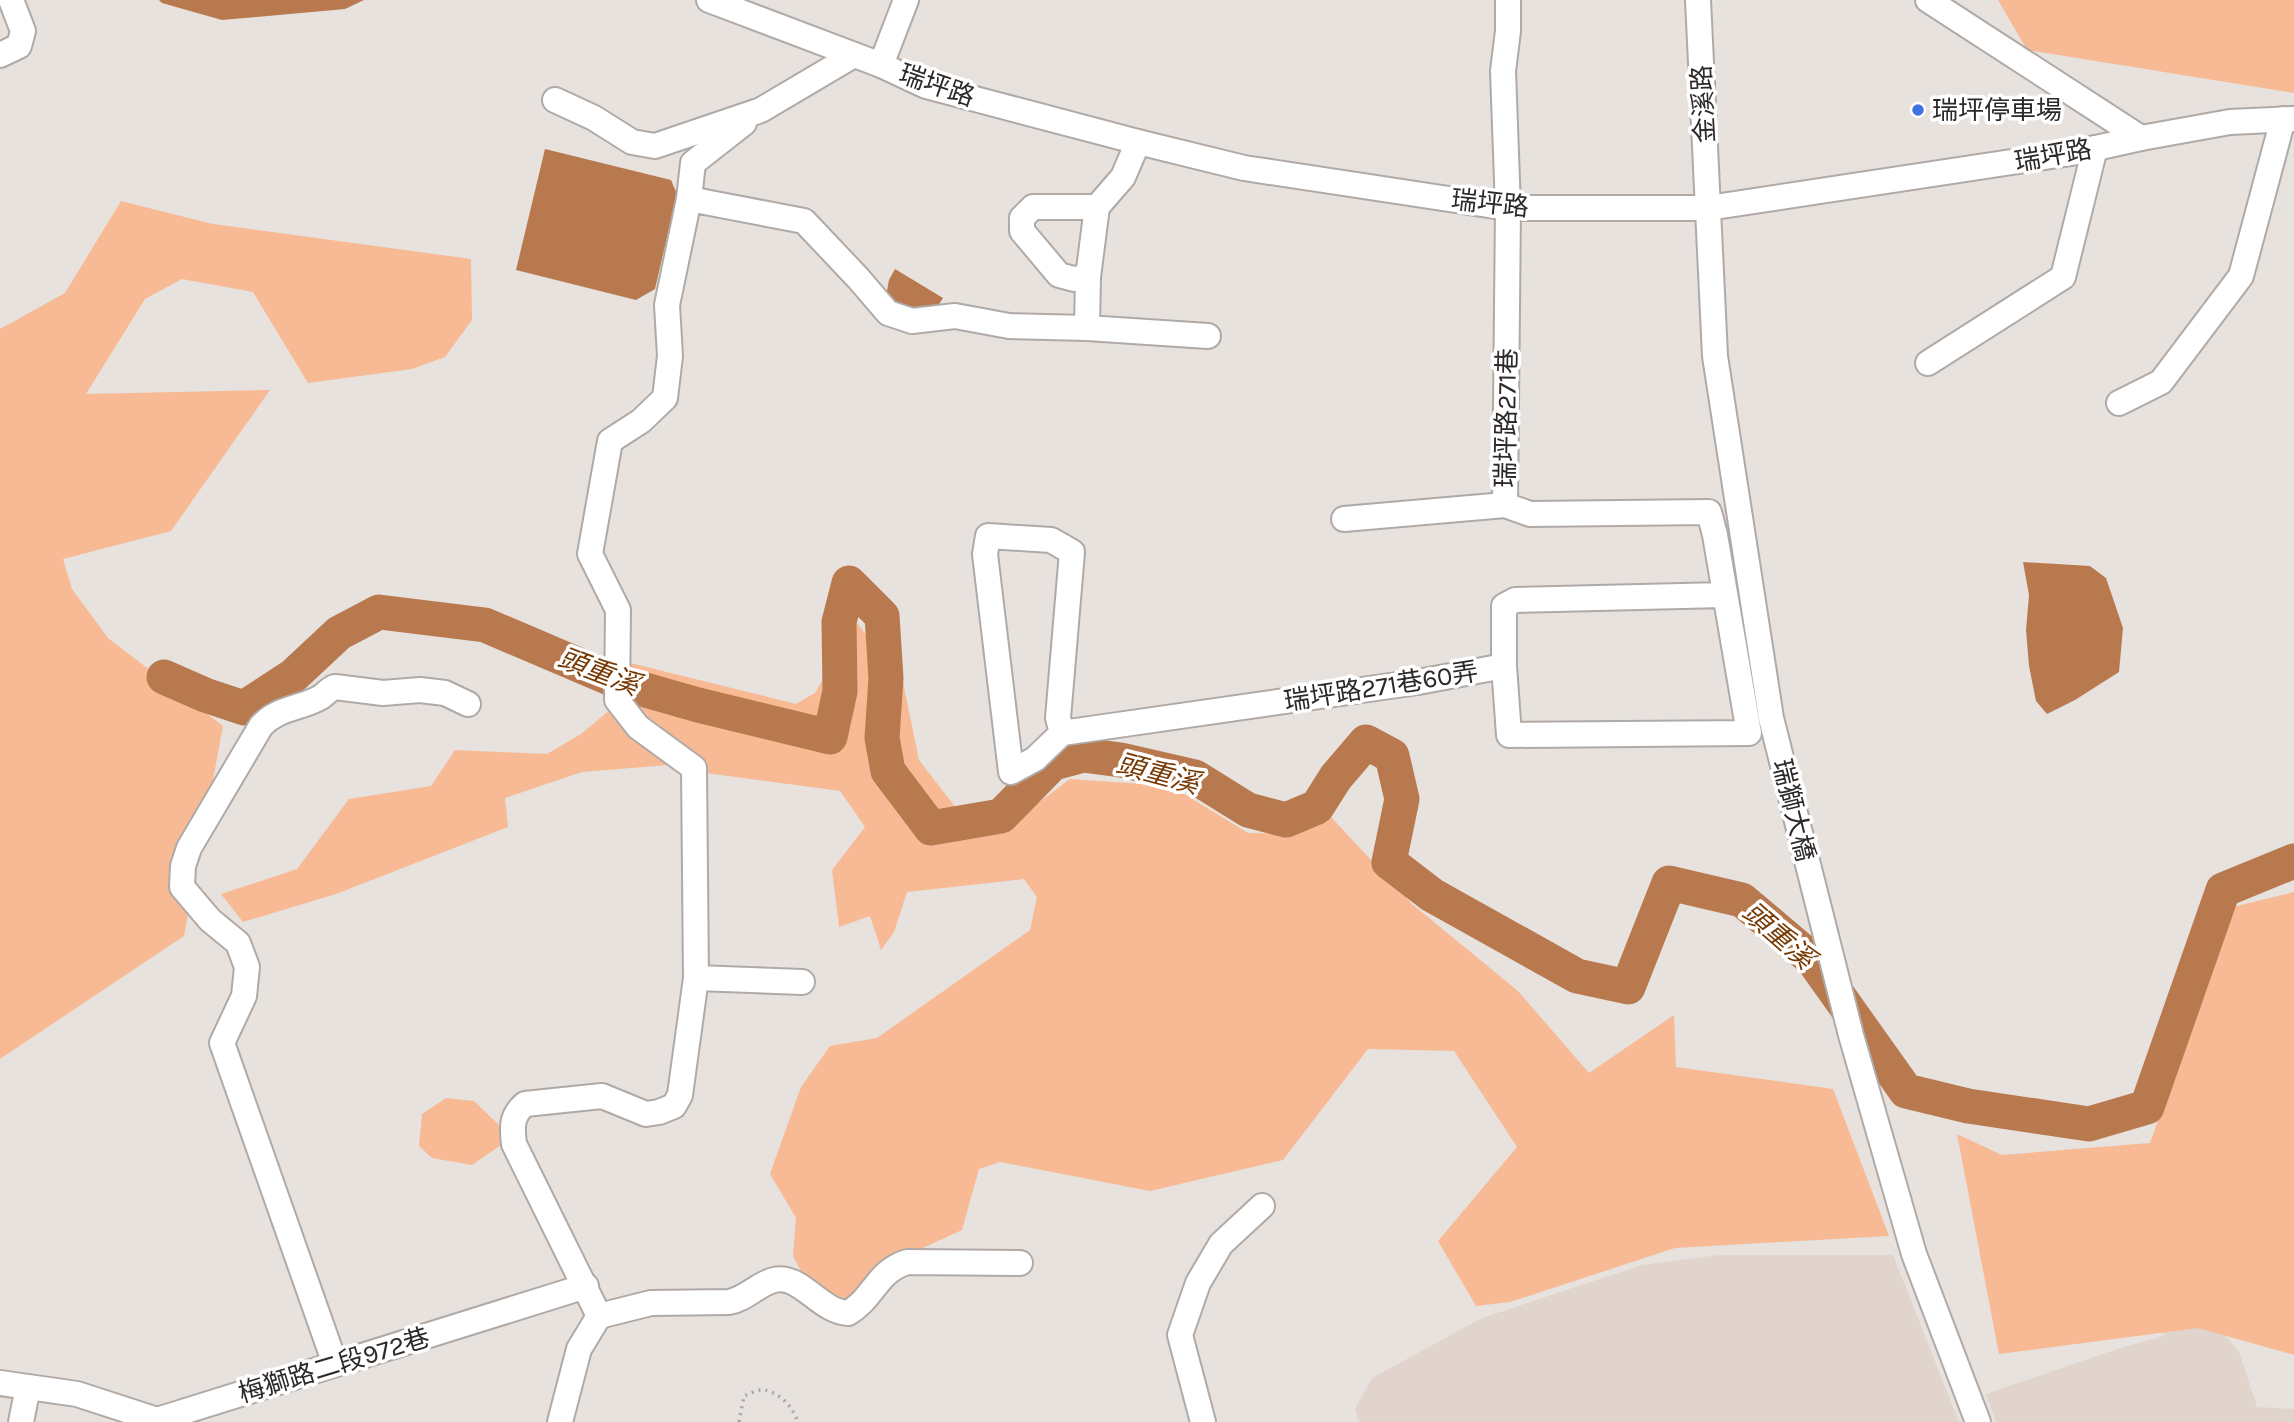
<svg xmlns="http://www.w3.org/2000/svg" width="2294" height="1422" viewBox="0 0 2294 1422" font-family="Karla,'Noto Sans TC',sans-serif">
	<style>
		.built { fill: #e1d4cc }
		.green { fill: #f7ba94 }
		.water { fill: #b9794e }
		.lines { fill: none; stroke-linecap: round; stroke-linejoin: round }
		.river { stroke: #b9794e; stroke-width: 35 }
		.minor-casing { stroke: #b0aaa7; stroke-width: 28 }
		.path { stroke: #aaa5a2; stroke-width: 3.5; stroke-dasharray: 2 5; stroke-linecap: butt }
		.minor { stroke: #fff; stroke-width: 24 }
		.poi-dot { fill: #3f72e3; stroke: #fff; stroke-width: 2.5 }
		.labels { text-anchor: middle; stroke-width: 7; stroke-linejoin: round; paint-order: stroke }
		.street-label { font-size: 26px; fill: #2c2928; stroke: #fff }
		.poi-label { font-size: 26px; fill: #2c2928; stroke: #fff; text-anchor: start }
		.water-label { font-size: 28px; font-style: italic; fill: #773a04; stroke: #fff }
	</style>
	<rect width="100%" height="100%" fill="#e7e2de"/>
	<!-- built -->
	<g class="built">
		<path d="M1719,1255H1893L1959,1422H1359L1355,1409L1372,1378L1482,1318L1642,1265Z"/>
		<path d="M2203,1308L2239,1352L2257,1407L2294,1409V1422H1996L1986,1394L2123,1347L2164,1336L2160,1323Z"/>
	</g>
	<!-- green -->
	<g class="green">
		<path d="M1998,0H2294V93L2027,50Z"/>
		<path d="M121,201L213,224L471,259L472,320L445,357L412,369L308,383L253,292L182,279L145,299L86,394L270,390L171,531L63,559L72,589L108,638L223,726L184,936L0,1059V329L65,293Z"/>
		<path d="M857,623L903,682L919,760L976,834L1014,821L1070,779L1171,786L1248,833L1293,834L1331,817L1412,904L1518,991L1589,1073L1674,1015L1676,1067L1833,1089L1889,1236L1675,1248L1510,1302L1476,1306L1438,1241L1517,1147L1454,1051L1368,1049L1283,1160L1150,1191L1000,1162L979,1169L962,1230L892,1262L843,1303L810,1288L793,1256L796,1218L770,1174L801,1087L830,1046L877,1038L1030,930L1037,897L1024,879L907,892L894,932L881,950L870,916L839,927L832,870L865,827L840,791L698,772L635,709L618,660L796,704L815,693Z"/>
		<path d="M611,709L668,765L582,772L505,798L508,827L336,894L243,922L221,894L297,869L349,799L431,786L455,750L547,754L581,734Z"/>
		<path d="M2294,892V1355L2198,1328L1999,1354L1957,1134L2002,1155L2150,1143L2233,907Z"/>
		<path d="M446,1098L474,1101L499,1125L501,1145L472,1165L432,1158L419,1146L422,1114Z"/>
	</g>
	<!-- water -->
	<g class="water">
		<path d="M159,0H364L345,9L222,20L162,3Z"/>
		<path d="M545,149L671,180L677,194L655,289L636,300L516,270Z"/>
		<path d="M895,269L943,298L933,314L926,317L892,302L886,296L889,280Z"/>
		<path d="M2023,562L2090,566L2106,578L2123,628L2119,672L2075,700L2047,714L2036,701L2029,666L2026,630L2029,595Z"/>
	</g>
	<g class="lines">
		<!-- river -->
		<path class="river" d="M164,677L205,695L244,708L293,676L339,633L379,612L485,625L621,683L698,705L830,737L840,691L839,622L849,583L882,616L886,678L882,738L888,771L931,828L1001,816L1053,763L1083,755L1121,760L1195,777L1248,810L1286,820L1317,807L1336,777L1366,742L1392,756L1402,799L1389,862L1432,895L1577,976L1628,987L1669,883L1742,900L1813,960L1906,1091L1968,1106L2089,1124L2147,1107L2223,890L2294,861"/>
		<defs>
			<g id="minor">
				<path d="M709,0L881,65L926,86L1138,142L1244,168L1508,208H1708L2078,152L2141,138L2230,122L2294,119"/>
				<path d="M1508,0V31L1503,71L1508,208L1505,505L1530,514L1709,512L1715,535L1749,733L1509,735L1504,666V606L1515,600L1724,595"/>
				<path d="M1698,0L1715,356L1771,718L1851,1035L1914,1254L1978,1422"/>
				<path d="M1928,0L2141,138"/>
				<path d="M0,55L19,46L23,31L11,0"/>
				<path d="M881,65L906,0"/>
				<path d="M555,100L594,118L632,142L655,146L761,110L854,55"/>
				<path d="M1138,142L1123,177L1097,207L1088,277L1087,328L1208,336"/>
				<path d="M689,199L693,163L744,123"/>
				<path d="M1088,277L1074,279L1059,275L1022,231V218L1033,207H1097"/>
				<path d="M1928,363L2063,277L2095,148"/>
				<path d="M2119,403L2161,382L2241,276L2283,119"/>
				<path d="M1344,519L1505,505"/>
				<path d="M1062,733L1035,759L1011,772L985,554L988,536L1051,540L1072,552L1058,718L1062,733L1418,682L1504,666"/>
				<path d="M696,978L802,982"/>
				<path d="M599,1316L651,1303L729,1302C746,1299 758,1284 774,1280C800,1273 820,1312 848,1313C874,1298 876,1272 907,1262L1020,1263"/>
				<path d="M335,1364L222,1043L244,996L247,967L238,943L210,920L182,887L183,866L189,848L261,726C278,707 301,709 321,697C327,693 329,689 335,687L383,693L420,690L445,693L468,704"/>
				<path d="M0,1383L77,1394L157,1420L586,1286"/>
				<path d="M21,1422L28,1387"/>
				<path d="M560,1422L579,1349L599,1316L514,1144C512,1127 511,1116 525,1104L602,1096L646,1114L659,1112L674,1106L680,1095L696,978L694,768L638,727L617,700L618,610L590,554L610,441L641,421L665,398L670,356L667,305L689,199L804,221L858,278L888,313L912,321L955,316L1009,326L1087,328"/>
				<path d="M1203,1422L1180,1335L1198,1283L1221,1244L1262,1206"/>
			</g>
		</defs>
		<!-- minor casing -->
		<use href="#minor" class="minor-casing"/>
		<!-- path -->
		<path class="path" d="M739,1422L744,1396C749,1394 756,1390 761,1390C778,1390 793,1407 798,1422"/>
		<!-- minor -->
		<use href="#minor" class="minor"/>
	</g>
	<!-- markers -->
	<circle class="poi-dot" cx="1918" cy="110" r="7"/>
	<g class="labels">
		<!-- street labels -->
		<g class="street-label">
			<text transform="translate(937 85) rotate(19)" y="9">瑞坪路</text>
			<text transform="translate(1703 104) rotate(-93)" y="9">金溪路</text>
			<text transform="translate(2053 155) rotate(-10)" y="9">瑞坪路</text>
			<text transform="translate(1490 203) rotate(6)" y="9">瑞坪路</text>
			<text transform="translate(1506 418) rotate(-89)" y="9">瑞坪路271巷</text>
			<text transform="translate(1381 686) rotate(-9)" y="9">瑞坪路271巷60弄</text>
			<text transform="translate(1794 810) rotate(76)" y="9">瑞獅大橋</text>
			<text transform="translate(334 1365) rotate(-17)" y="9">梅獅路二段972巷</text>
		</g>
		<!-- poi labels -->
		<g class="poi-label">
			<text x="1932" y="119">瑞坪停車場</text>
		</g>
		<!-- water labels -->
		<g class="water-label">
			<text transform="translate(599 671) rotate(21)" y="10">頭重溪</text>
			<text transform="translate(1158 773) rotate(15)" y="10">頭重溪</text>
			<text transform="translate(1779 935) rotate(41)" y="10">頭重溪</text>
		</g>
	</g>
</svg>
